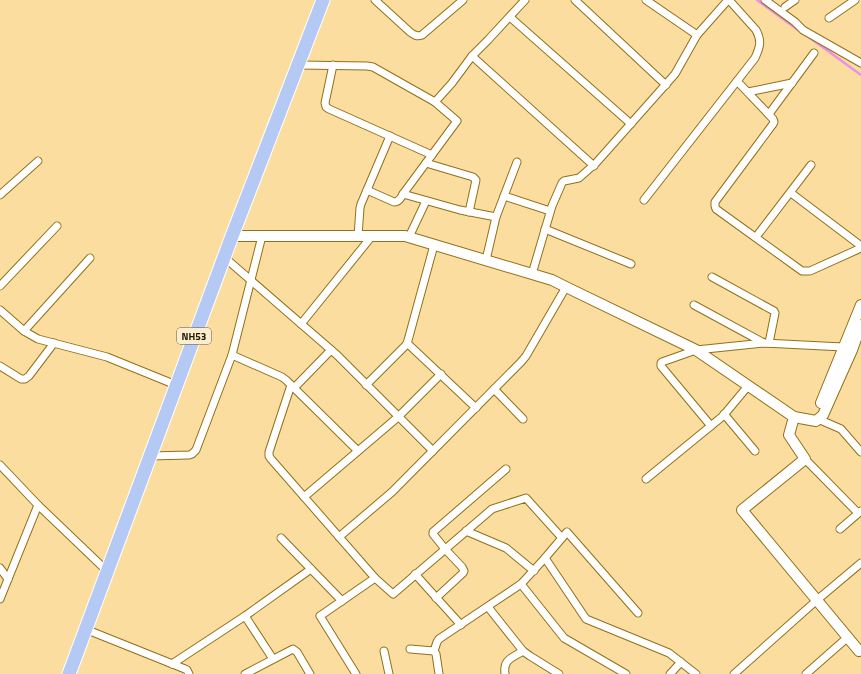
<svg xmlns="http://www.w3.org/2000/svg" width="861" height="674" viewBox="0 0 861 674" font-family="'Titillium Web',sans-serif">
	<style>
		.lines { fill: none; stroke-linecap: round; stroke-linejoin: round }
		.stream { stroke: #eb90ee; stroke-width: 2.5 }
		.street-casing { stroke: #927019; stroke-width: 9 }
		.secondary-casing { stroke: #927019; stroke-width: 12 }
		.highway-casing { stroke: #fff; stroke-width: 15 }
		.street { stroke: #fff; stroke-width: 7 }
		.secondary { stroke: #fff; stroke-width: 10 }
		.highway { stroke: #b5c9f5; stroke-width: 13 }
		.labels { text-anchor: middle; stroke-width: 3.5; stroke-linejoin: round; paint-order: stroke }
		.shield { fill: #fbedce; stroke: #62573e; stroke-width: 1 }
		.shield-label { font-size: 10px; font-weight: bold; fill: #211700 }
	</style>
	<rect width="100%" height="100%" fill="#fbde9f"/>
	<g class="lines">
		<!-- stream -->
		<g class="stream">
			<path d="M757,0L798,30"/>
			<path d="M806,35L861,75"/>
		</g>
		<defs>
			<g id="street">
				<path d="M375,0L410,32C414,35 417,37 422,35L463,0"/>
				<path d="M575,0L666,85"/>
				<path d="M646,0L697,35L728,0"/>
				<path d="M765,0L795,22L803,30L861,63"/>
				<path d="M785,7L795,0"/>
				<path d="M510,17L631,124"/>
				<path d="M829,18L855,0"/>
				<path d="M472,56L594,166"/>
				<path d="M298,65L367,66L373,67L435,102"/>
				<path d="M333,65L325,103L326,107L329,109L432,155"/>
				<path d="M737,81L773,119L774,122L773,124L715,202V206L716,209L802,271H810L861,248"/>
				<path d="M748,92L792,83"/>
				<path d="M769,114L814,53"/>
				<path d="M426,163L473,177L476,180L469,212"/>
				<path d="M367,190L394,202C399,202 401,198 403,194"/>
				<path d="M791,193L861,246"/>
				<path d="M0,195L38,161"/>
				<path d="M504,196L550,211"/>
				<path d="M644,200L755,58C760,47 762,41 756,30L729,0"/>
				<path d="M496,217L517,162"/>
				<path d="M545,229L631,264"/>
				<path d="M358,236L360,208L361,204L390,136"/>
				<path d="M409,237L426,201"/>
				<path d="M756,237L811,165"/>
				<path d="M224,257L337,355L433,451"/>
				<path d="M486,260L496,217L460,210L403,194L457,121L435,102L452,83L472,56L488,40L525,0"/>
				<path d="M532,274L552,206L562,183L564,181L579,178L596,163L675,74L697,35"/>
				<path d="M712,277L774,311L775,313L769,343"/>
				<path d="M0,286L57,226"/>
				<path d="M694,305L764,343"/>
				<path d="M0,310L24,331L38,339L107,357L176,385"/>
				<path d="M301,324L372,236"/>
				<path d="M24,331L90,258"/>
				<path d="M407,343L476,408"/>
				<path d="M232,355L282,377L286,380L358,451"/>
				<path d="M0,366L21,379H25L29,376L54,343"/>
				<path d="M291,385L269,452V456L271,459L375,578"/>
				<path d="M366,385L407,344L434,245"/>
				<path d="M294,388L331,350"/>
				<path d="M494,389L523,419"/>
				<path d="M724,414L755,451"/>
				<path d="M818,419L841,429L861,452"/>
				<path d="M711,426L661,366V363L662,362L696,350L764,343L843,347"/>
				<path d="M150,456L189,455L192,454L196,450L232,355L262,236"/>
				<path d="M805,459L858,513"/>
				<path d="M0,465L38,505"/>
				<path d="M646,479L723,416L748,386"/>
				<path d="M304,497L398,417L441,374"/>
				<path d="M840,529L861,511"/>
				<path d="M466,531L506,548L534,571"/>
				<path d="M339,537L392,492L521,362L526,356L566,287"/>
				<path d="M281,538L342,601"/>
				<path d="M0,568L8,579"/>
				<path d="M415,574L461,625"/>
				<path d="M521,584L564,638L626,674"/>
				<path d="M436,598L463,573L464,571L462,567L445,549L433,534V532L506,469"/>
				<path d="M0,599L38,505L107,571"/>
				<path d="M488,607L523,651L530,656L559,674"/>
				<path d="M638,613L567,532L545,558L586,619L669,653L696,674"/>
				<path d="M245,616L273,659"/>
				<path d="M85,629L185,669L187,670L189,674"/>
				<path d="M410,649L434,651L436,654L439,674"/>
				<path d="M384,651L389,674"/>
				<path d="M434,651L437,642L439,639L521,584L545,558"/>
				<path d="M172,664L245,616L311,569"/>
				<path d="M245,674L293,649L297,652L310,674"/>
				<path d="M356,674L320,616L375,578L393,594L492,509L526,498L562,538"/>
				<path d="M505,674C503,659 512,658 523,651"/>
				<path d="M670,674L681,662"/>
				<path d="M734,674L817,600L861,563"/>
				<path d="M806,674L848,637"/>
			</g>
			<g id="secondary">
				<path d="M232,236H405L552,280L566,287L696,350L794,417L816,421L823,415L852,350L861,325"/>
				<path d="M821,403L861,305"/>
				<path d="M794,417L789,435L805,459L742,510L859,651L861,650"/>
			</g>
			<path id="highway" d="M69,674L232,236L323,0"/>
		</defs>
		<!-- street casing -->
		<use href="#street" class="street-casing"/>
		<!-- secondary casing -->
		<use href="#secondary" class="secondary-casing"/>
		<!-- highway casing -->
		<use href="#highway" class="highway-casing"/>
		<!-- street -->
		<use href="#street" class="street"/>
		<!-- secondary -->
		<use href="#secondary" class="secondary"/>
		<!-- highway -->
		<use href="#highway" class="highway"/>
	</g>
	<g class="labels">
		<!-- shield labels -->
		<rect class="shield" x="177" y="328" width="34" height="16" rx="3"/>
		<g class="shield-label">
			<text x="194" y="340">NH53</text>
		</g>
	</g>
</svg>
